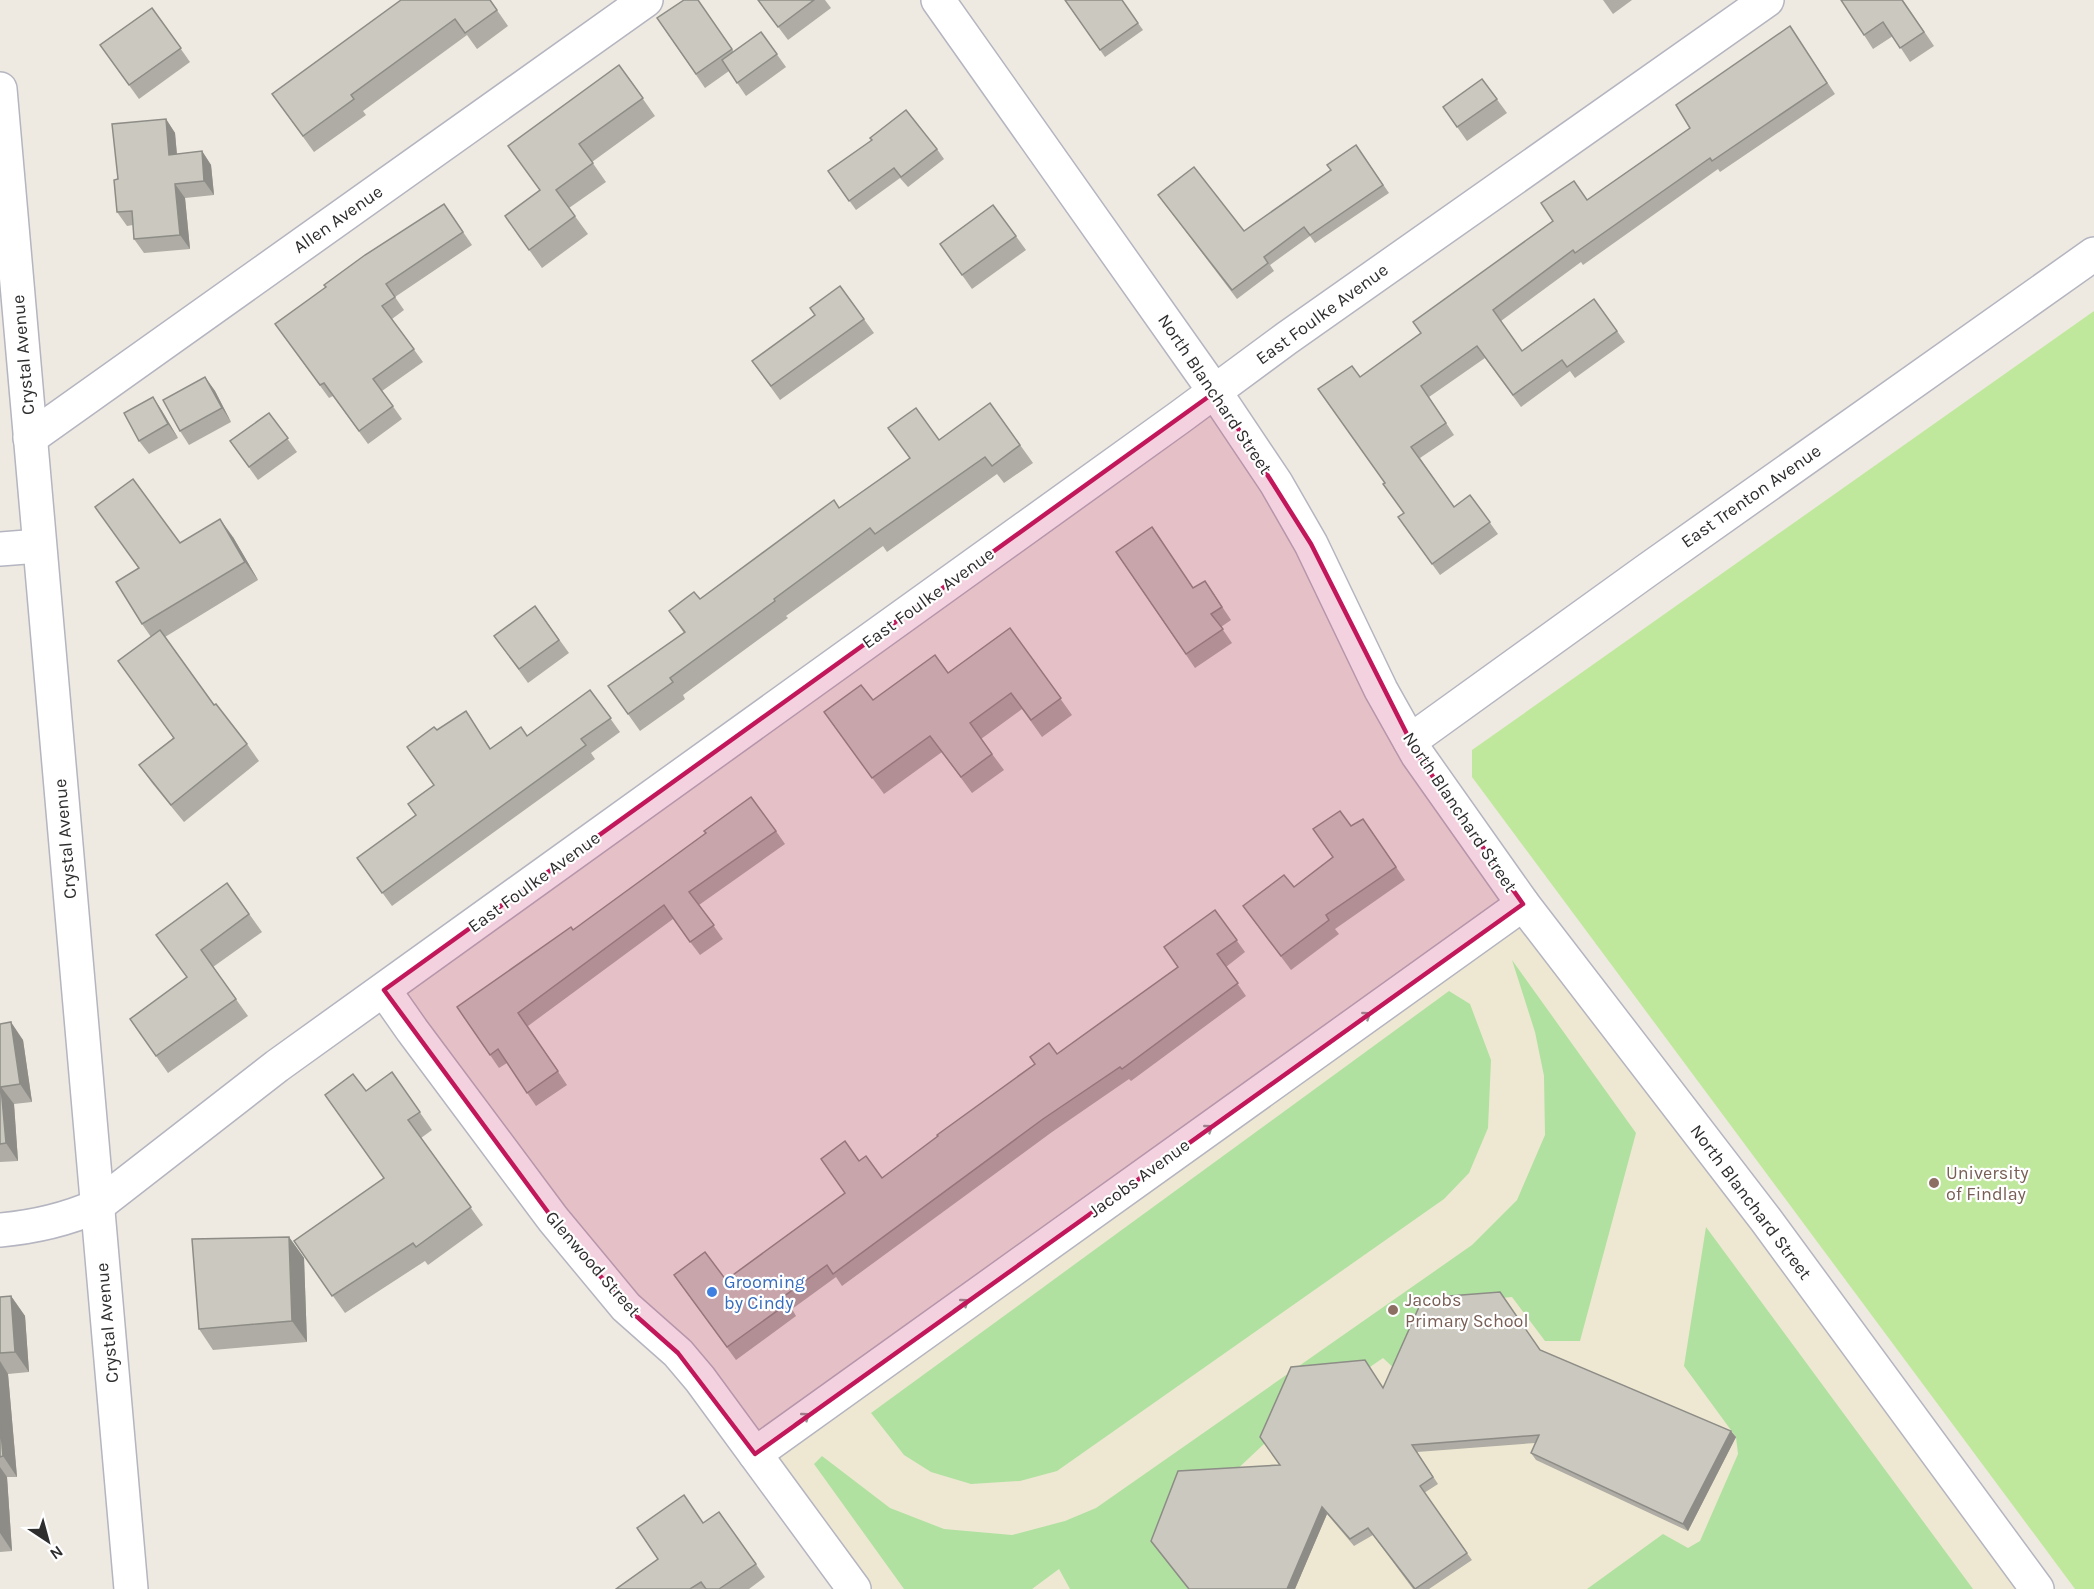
<svg xmlns="http://www.w3.org/2000/svg" width="2094" height="1589" viewBox="0 0 2094 1589" font-family="Karla,sans-serif">
	<style>
		.education { fill: #eee8d2 }
		.green { fill: #b0e1a1 }
		.pitch { fill: #c0e89d }
		.lines { fill: none; stroke-linecap: round; stroke-linejoin: round }
		.minor-casing { stroke: #b4b5c0; stroke-width: 36 }
		.minor { stroke: #fff; stroke-width: 33 }
		.wall { fill: #aeaca4 }
		.shaded-wall { fill: #8d8c86 }
		.building { fill: #cac8bf; stroke: #8d8c86; stroke-width: 1.5 }
		.oneway { stroke: #969696 }
		.marked { fill: #c2185b; fill-opacity: 0.2; stroke: #c2185b; stroke-width: 4.5; stroke-linejoin: round }
		.education-dot { fill: #8d6e63; stroke: #fff; stroke-width: 2 }
		.shop-dot { fill: #3f7fe0; stroke: #fff; stroke-width: 2 }
		.labels { text-anchor: middle; stroke-width: 4.5; stroke-linejoin: round; paint-order: stroke }
		.street-label { font-size: 18px; fill: #2e2e2e; stroke: #fff }
		.education-label { font-size: 18px; fill: #785e54; stroke: #fff; text-anchor: start }
		.shop-label { font-size: 18px; fill: #366cbe; stroke: #fff; text-anchor: start }
	</style>
	<rect width="100%" height="100%" fill="#eeeae1"/>
	<!-- education -->
	<path class="education" d="M1523,904L2037,1589H854L755,1454Z"/>
	<!-- green -->
	<g class="green">
		<path d="M1512,960L1636,1133L1580,1341H1545L1512,1297L1428,1305L1398,1372L1383,1358L1370,1367L1295,1374L1265,1443L1231,1475L1188,1589H1070L1059,1569L1032,1589H904L814,1464L822,1456L890,1508L944,1529L1012,1535L1065,1521L1096,1508L1472,1245L1517,1200L1545,1135L1544,1076L1535,1032Z"/>
		<path d="M1449,991L1470,1004L1491,1060L1488,1128L1469,1173L1444,1199L1057,1471L1020,1481L971,1484L931,1472L904,1455L871,1413Z"/>
		<path d="M1706,1227L1973,1589H1587L1663,1534L1688,1548L1700,1541L1738,1454L1736,1437L1684,1366Z"/>
	</g>
	<!-- pitch -->
	<path class="pitch" d="M2094,311V1589H2075L1472,777V750Z"/>
	<g class="lines">
		<defs>
			<g id="minor">
				<path d="M938,0L1215,392L1276,483L1311,544L1381,690L1417,754L1523,904L1766,1220L2037,1589"/>
				<path d="M0,89L131,1589"/>
				<path d="M30,438L646,0"/>
				<path d="M0,549L39,546"/>
				<path d="M1410,741L1646,571L2094,254"/>
				<path d="M384,990L412,1030L553,1219L626,1307L678,1353L700,1379L854,1589"/>
				<path d="M0,1230C34,1227 65,1220 97,1206L277,1066L1180,417L1287,338L1767,0"/>
				<path d="M755,1454L1523,904"/>
			</g>
		</defs>
		<!-- minor casing -->
		<use href="#minor" class="minor-casing"/>
		<!-- minor -->
		<use href="#minor" class="minor"/>
	</g>
	<!-- wall -->
	<g class="wall">
		<path d="M490,0L508,26L477,49L467,35L363,111L366,115L314,152L272,94Z"/>
		<path d="M698,0L734,52L761,32L786,67L746,96L729,71L705,88L657,18Z"/>
		<path d="M758,0H825L831,8L788,40Z"/>
		<path d="M1065,0L1138,23L1143,30L1105,57Z"/>
		<path d="M1603,0H1632L1613,14Z"/>
		<path d="M1903,0L1934,46L1910,62L1893,36L1873,49L1864,35Z"/>
		<path d="M152,8L190,62L139,99L100,45Z"/>
		<path d="M1790,26L1835,94L1720,172L1718,169L1583,265L1581,262L1501,321L1522,351L1594,299L1625,342L1575,378L1570,371L1521,407L1485,358L1429,397L1454,435L1420,458L1454,507L1470,495L1498,534L1440,575L1398,517L1404,513L1385,483L1360,377L1421,333L1587,200L1690,128Z"/>
		<path d="M619,65L655,116L592,162L606,182L569,208L588,234L542,268L505,216L540,191Z"/>
		<path d="M1482,79L1507,113L1467,141L1443,107Z"/>
		<path d="M166,119L175,133L177,154L202,151L211,165L214,195L185,198L190,249L144,253L134,239L133,225L127,226L117,212L118,179Z"/>
		<path d="M1356,145L1389,193L1315,243L1310,236L1270,265L1274,271L1237,299L1158,195L1244,231L1331,170Z"/>
		<path d="M937,149L944,159L908,187L900,178L856,210L828,171Z"/>
		<path d="M444,204L472,245L395,297L404,310L392,319L423,362L382,391L402,419L368,444L333,396L329,398L275,324Z"/>
		<path d="M993,205L1026,250L972,289L940,244Z"/>
		<path d="M840,286L874,333L780,400L752,361L815,316Z"/>
		<path d="M205,377L215,391L231,422L189,445L180,431Z"/>
		<path d="M153,397L162,411L178,438L149,454L139,441Z"/>
		<path d="M990,403L1033,463L1004,483L997,474L887,552L883,546L786,616L788,618L683,695L685,699L640,731L608,686L684,633L669,611L700,599L839,508L939,440Z"/>
		<path d="M269,413L297,452L258,480L230,441Z"/>
		<path d="M233,537L258,580L165,637L214,705L247,744L259,761L184,822L152,783L139,765L173,738L151,637L142,624L180,543Z"/>
		<path d="M1116,552L1194,588L1205,581L1231,620L1221,627L1232,643L1195,668Z"/>
		<path d="M535,606L569,653L528,683L494,636Z"/>
		<path d="M1010,628L1072,715L1042,737L1022,709L981,739L1004,770L972,793L942,752L884,794L824,712L873,700L948,673Z"/>
		<path d="M590,690L620,732L591,753L595,759L392,906L357,858L416,815L434,786L437,730L475,725L491,749L527,736Z"/>
		<path d="M1363,819L1405,880L1335,929L1339,934L1291,970L1243,906L1294,887L1333,857L1351,826Z"/>
		<path d="M776,831L785,844L699,905L723,939L700,955L673,919L528,1026L567,1085L536,1106L507,1063L499,1068L457,1007L573,930Z"/>
		<path d="M227,883L262,932L213,967L248,1016L168,1073L130,1019L187,977Z"/>
		<path d="M1215,910L1245,952L1226,967L1246,996L1131,1081L1129,1079L1052,1132L842,1286L836,1277L792,1309L796,1316L736,1360L674,1275L726,1280L845,1193L859,1161L882,1178L1178,968Z"/>
		<path d="M0,1024L23,1040L32,1102L14,1104L18,1161L0,1162Z"/>
		<path d="M392,1072L432,1130L421,1138L483,1225L428,1265L425,1261L345,1313L294,1241L384,1178L366,1091Z"/>
		<path d="M289,1237L304,1258L307,1342L213,1350L199,1329Z"/>
		<path d="M11,1296L25,1316L29,1372L8,1374L17,1477H7L12,1551L0,1552V1297Z"/>
		<path d="M1540,1350L1736,1437L1688,1531L1536,1460L1531,1453L1535,1443L1417,1452L1438,1484L1424,1493L1472,1560L1429,1589H1413L1373,1535L1354,1546L1327,1514L1295,1589H1188L1151,1541L1280,1465L1383,1387Z"/>
		<path d="M719,1512L765,1577L749,1589H616L658,1559Z"/>
	</g>
	<!-- shaded-wall -->
	<g class="shaded-wall">
		<path d="M166,119L175,133L178,168L169,155Z"/>
		<path d="M202,151L211,165L214,195L204,181Z"/>
		<path d="M175,184L185,198L190,249L180,235Z"/>
		<path d="M205,377L215,391L231,422L222,408Z"/>
		<path d="M153,397L162,411L178,438L168,424Z"/>
		<path d="M220,519L233,537L258,580L245,562Z"/>
		<path d="M11,1022L23,1040L32,1102L20,1084Z"/>
		<path d="M1,1087L14,1104L18,1161L6,1143Z"/>
		<path d="M289,1237L304,1258L307,1342L292,1321Z"/>
		<path d="M11,1296L25,1316L29,1372L15,1352Z"/>
		<path d="M0,1361L8,1374L17,1477L3,1456L0,1420Z"/>
		<path d="M1731,1431L1736,1437L1688,1531L1683,1524Z"/>
		<path d="M0,1467L7,1477L12,1551L0,1533Z"/>
		<path d="M1322,1507L1327,1514L1295,1589H1287Z"/>
	</g>
	<!-- building -->
	<g class="building">
		<path d="M401,0H490L497,10L465,33L455,19L351,95L354,99L303,136L272,94Z"/>
		<path d="M684,0H698L732,49L696,74L657,18Z"/>
		<path d="M758,0H814L778,27Z"/>
		<path d="M1065,0H1122L1138,23L1100,50Z"/>
		<path d="M1841,0H1902L1924,32L1900,48L1883,22L1864,35Z"/>
		<path d="M152,8L181,48L129,85L100,45Z"/>
		<path d="M1790,26L1827,83L1712,161L1710,158L1575,253L1573,250L1493,310L1522,351L1594,299L1617,331L1567,367L1562,360L1513,395L1477,346L1421,386L1446,423L1411,447L1454,507L1470,495L1490,522L1432,564L1398,517L1404,513L1383,484L1385,483L1318,389L1352,366L1360,377L1421,333L1413,322L1553,221L1541,203L1574,181L1587,200L1690,128L1676,105Z"/>
		<path d="M761,32L777,54L737,83L722,60Z"/>
		<path d="M619,65L643,98L579,144L593,163L556,190L575,216L529,250L505,216L540,190L508,146Z"/>
		<path d="M1482,79L1497,99L1457,127L1443,107Z"/>
		<path d="M906,110L937,149L901,177L894,168L849,201L828,171L872,140L870,138Z"/>
		<path d="M166,119L169,155L202,151L204,181L175,184L180,235L134,239L132,211L117,212L114,180L118,179L112,124Z"/>
		<path d="M1356,145L1383,185L1310,235L1304,227L1264,257L1268,263L1232,290L1158,195L1194,167L1244,231L1331,170L1327,165Z"/>
		<path d="M444,204L463,232L386,284L395,297L382,306L414,349L373,379L393,406L359,431L324,383L320,385L275,324L326,287L324,285L365,255Z"/>
		<path d="M993,205L1016,236L962,275L940,244Z"/>
		<path d="M840,286L864,319L771,386L752,361L815,315L810,308Z"/>
		<path d="M205,377L222,408L180,431L163,400Z"/>
		<path d="M153,397L168,424L139,441L124,413Z"/>
		<path d="M990,403L1020,445L992,466L985,457L875,534L870,528L774,599L775,601L670,678L673,682L628,714L608,686L685,632L669,611L694,592L700,599L834,500L839,508L910,458L888,428L916,408L939,440Z"/>
		<path d="M269,413L288,438L249,467L230,441Z"/>
		<path d="M133,479L180,543L220,519L245,562L142,624L116,582L139,568L95,507Z"/>
		<path d="M1152,527L1193,588L1205,581L1222,607L1211,614L1223,629L1186,654L1116,552Z"/>
		<path d="M535,606L559,640L519,669L494,636Z"/>
		<path d="M1010,628L1061,698L1031,720L1011,693L970,723L992,754L961,777L930,736L872,778L824,712L861,685L873,700L935,655L948,673Z"/>
		<path d="M160,630L214,705L216,704L247,744L171,805L139,765L174,738L118,661Z"/>
		<path d="M590,690L611,718L581,739L586,745L382,893L357,858L416,815L408,804L434,785L407,747L434,727L437,730L466,711L490,749L521,727L527,736Z"/>
		<path d="M751,797L776,831L689,892L714,925L690,942L664,905L518,1013L558,1071L527,1093L498,1049L490,1055L457,1007L571,927L573,930L706,833L704,831Z"/>
		<path d="M1340,811L1351,826L1363,819L1396,867L1326,915L1329,920L1281,956L1243,906L1284,875L1294,887L1333,857L1313,829Z"/>
		<path d="M227,883L249,914L201,950L236,999L156,1056L130,1019L187,977L156,935Z"/>
		<path d="M1215,910L1237,940L1217,954L1238,983L1122,1069L1120,1067L1043,1119L833,1274L827,1265L783,1297L788,1303L727,1347L674,1275L705,1252L726,1280L845,1193L821,1159L845,1141L859,1161L866,1156L882,1178L938,1136L937,1135L1035,1064L1030,1057L1049,1043L1057,1054L1178,967L1164,947Z"/>
		<path d="M11,1022L20,1084L1,1087L6,1143L0,1144V1024Z"/>
		<path d="M392,1072L420,1112L408,1120L471,1207L416,1247L413,1243L332,1296L294,1241L384,1178L325,1095L353,1074L366,1091Z"/>
		<path d="M289,1237L292,1321L199,1329L192,1239Z"/>
		<path d="M1500,1292L1540,1350L1731,1431L1683,1524L1531,1453L1539,1435L1412,1445L1433,1477L1420,1486L1467,1553L1415,1589L1368,1528L1350,1539L1322,1507L1287,1589H1189L1151,1541L1178,1471L1280,1465L1260,1437L1291,1367L1365,1360L1383,1388L1423,1298Z"/>
		<path d="M11,1296L15,1352L0,1353V1297Z"/>
		<path d="M0,1420L3,1456L0,1457Z"/>
		<path d="M684,1495L703,1523L719,1512L756,1564L719,1589H706L701,1582L690,1589H616L658,1559L637,1528Z"/>
	</g>
	<!-- one-way arrows -->
	<defs><path id="oneway-shaft" d="M-6 0H5M1.5-3L5.5 0L1.5 3" fill="none" stroke-width="1.6" stroke-linecap="round" stroke-linejoin="round" transform="scale(1.5)"/></defs>
	<g class="oneway">
		<use href="#oneway-shaft" transform="translate(1363 1018) rotate(-35)"/>
		<use href="#oneway-shaft" transform="translate(1205 1131) rotate(-35)"/>
		<use href="#oneway-shaft" transform="translate(961 1305) rotate(-36)"/>
		<use href="#oneway-shaft" transform="translate(802 1419) rotate(-36)"/>
	</g>
	<!-- marked area -->
	<path class="marked" d="M1215,392L1311,544L1417,754L1523,904L755,1454L678,1353L626,1307L553,1219L384,990Z"/>
	<!-- markers -->
	<g class="education-dot">
		<circle cx="1934" cy="1183" r="6"/>
		<circle cx="1393" cy="1310" r="6"/>
	</g>
	<circle class="shop-dot" cx="712" cy="1292" r="6"/>
	<g class="labels">
		<!-- street labels -->
		<g class="street-label">
			<text transform="translate(338 219) rotate(-35)" y="6">Allen Avenue</text>
			<text transform="translate(1322 314) rotate(-36)" y="6">East Foulke Avenue</text>
			<text transform="translate(23 355) rotate(-95)" y="6">Crystal Avenue</text>
			<text transform="translate(1215 394) rotate(56)" y="6">North Blanchard Street</text>
			<text transform="translate(1751 496) rotate(-35)" y="6">East Trenton Avenue</text>
			<text transform="translate(928 598) rotate(-36)" y="6">East Foulke Avenue</text>
			<text transform="translate(1460 812) rotate(56)" y="6">North Blanchard Street</text>
			<text transform="translate(65 839) rotate(-95)" y="6">Crystal Avenue</text>
			<text transform="translate(534 882) rotate(-36)" y="6">East Foulke Avenue</text>
			<text transform="translate(1139 1178) rotate(-36)" y="6">Jacobs Avenue</text>
			<text transform="translate(1751 1202) rotate(53)" y="6">North Blanchard Street</text>
			<text transform="translate(593 1264) rotate(49)" y="6">Glenwood Street</text>
			<text transform="translate(107 1323) rotate(-95)" y="6">Crystal Avenue</text>
		</g>
		<!-- education labels -->
		<g class="education-label">
			<text x="1946" y="1179">University<tspan x="1946" dy="21">of Findlay</tspan></text>
			<text x="1405" y="1306">Jacobs<tspan x="1405" dy="21">Primary School</tspan></text>
		</g>
		<!-- shop labels -->
		<g class="shop-label">
			<text x="724" y="1288">Grooming<tspan x="724" dy="21">by Cindy</tspan></text>
		</g>
	</g>
	<!-- north arrow -->
	<g transform="translate(48 1541) rotate(144)" stroke="#ffffff" stroke-width="4.5" paint-order="stroke">
	<path d="M0-4.5L10 22L0 15L-10 22Z" fill="#2e2e2e"/>
	<text y="-9" font-size="16" font-weight="bold" text-anchor="middle" fill="#2e2e2e">N</text>
	</g>
</svg>
